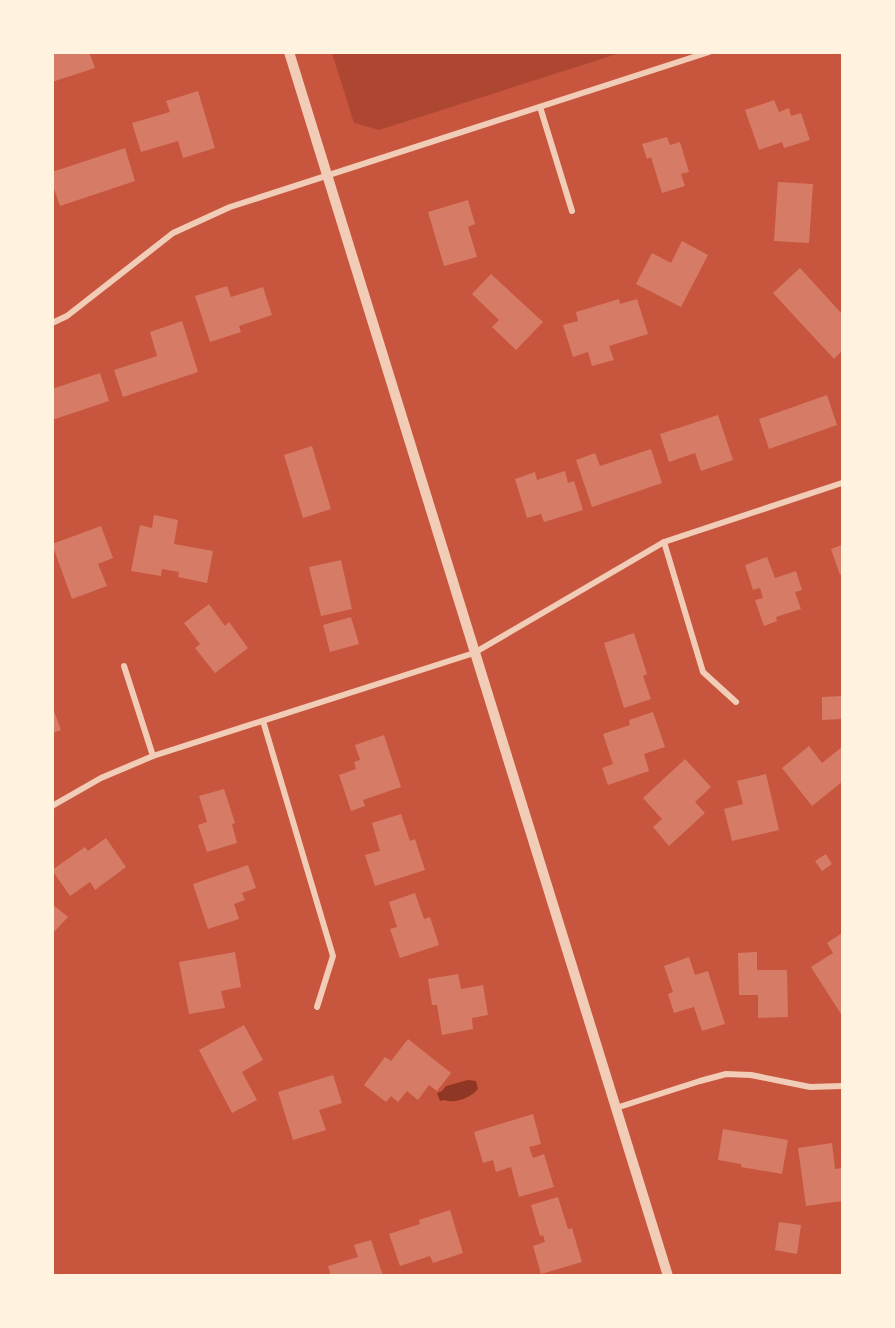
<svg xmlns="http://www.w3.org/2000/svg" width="895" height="1328" viewBox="0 0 895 1328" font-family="Signika,sans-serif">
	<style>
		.green { fill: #ae4732 }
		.water { fill: #8f3625 }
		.building { fill: #d67c66 }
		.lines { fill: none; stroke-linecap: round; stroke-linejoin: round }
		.minor { stroke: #f1ccb7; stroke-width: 6 }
		.tertiary { stroke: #f1ccb7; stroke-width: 10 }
	</style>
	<rect width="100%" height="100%" fill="#c8553d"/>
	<!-- green -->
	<path class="green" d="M332,53V52L620,53L379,130L354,123Z"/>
	<!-- water -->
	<path class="water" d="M468,1080L476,1081L478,1089C470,1098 455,1104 444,1100L440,1101L437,1093L442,1091L446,1086Z"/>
	<!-- building -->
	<g class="building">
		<path d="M52,52H89L95,68L52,82Z"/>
		<path d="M198,91L215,148L183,158L178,141L141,152L132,123L170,112L166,101Z"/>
		<path d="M774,100L779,112L789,108L791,116L801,113L810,140L784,148L782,142L759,150L745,110Z"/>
		<path d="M667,137L670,145L680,142L689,172L681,174L685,186L662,193L651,157L647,159L642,144Z"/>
		<path d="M125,148L135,181L60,206L52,183V172Z"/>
		<path d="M778,182L813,184L809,243L774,241Z"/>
		<path d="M468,200L475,224L468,227L477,257L444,266L428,212Z"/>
		<path d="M682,241L708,255L681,307L636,284L652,253L671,263Z"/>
		<path d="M800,268L842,314V351L834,359L773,293Z"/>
		<path d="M491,274L543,322L516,350L492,327L499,320L472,294Z"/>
		<path d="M227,286L231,297L263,287L272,315L239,326L241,332L210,342L195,296Z"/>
		<path d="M619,299L620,304L637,299L648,334L609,346L614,360L592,366L588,352L573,357L563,325L578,321L576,312Z"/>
		<path d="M182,321L198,372L123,397L114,370L157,356L150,332Z"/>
		<path d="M100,373L109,401L52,420V389Z"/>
		<path d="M827,395L837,425L769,449L759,419Z"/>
		<path d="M718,415L733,460L701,471L695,453L669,462L660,434Z"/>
		<path d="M312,446L331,509L303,518L284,455Z"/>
		<path d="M651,449L662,483L592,507L576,460L595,453L600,466Z"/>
		<path d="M565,471L568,483L574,481L583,510L544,522L541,514L527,518L515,479L535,472L537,480Z"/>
		<path d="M154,515L178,520L174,544L213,551L207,583L178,577L179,572L162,569L161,576L131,571L140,525L152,528Z"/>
		<path d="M101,526L113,558L98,564L107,586L72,599L52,544Z"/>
		<path d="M842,545V574L840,575L831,549Z"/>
		<path d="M767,557L775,578L796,571L802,590L795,592L801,609L776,617L777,621L764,626L755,600L763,598L760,588L753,590L745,565Z"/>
		<path d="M341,560L352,609L321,616L309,567Z"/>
		<path d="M209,604L225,626L229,622L248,648L215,673L195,648L200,644L184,623Z"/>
		<path d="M351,617L359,644L330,652L323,625Z"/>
		<path d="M634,633L647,674L643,676L651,699L624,708L604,643Z"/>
		<path d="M842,696V719L822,720V697Z"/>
		<path d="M52,706L61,730L52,733Z"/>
		<path d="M653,712L665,747L644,754L649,771L608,785L602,768L613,764L603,734L630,725L629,720Z"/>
		<path d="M384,735L401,787L363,800L365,806L351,811L339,775L356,769L354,762L360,760L355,745Z"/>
		<path d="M809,746L822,763L842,747V782L812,806L782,768Z"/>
		<path d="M685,759L711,787L695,802L705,813L669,846L653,827L662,819L643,798Z"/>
		<path d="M766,774L779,830L732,841L724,809L743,804L737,781Z"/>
		<path d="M224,789L235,823L232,824L237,843L207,852L198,825L207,822L199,796Z"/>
		<path d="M401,814L410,841L415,839L425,870L375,886L365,855L380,851L372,823Z"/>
		<path d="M106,838L126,867L95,890L90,882L70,896L52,870L85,847L88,851Z"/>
		<path d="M826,854L832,864L822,871L815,861Z"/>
		<path d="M248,865L256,888L242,893L245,900L234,904L239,919L208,929L193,884Z"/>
		<path d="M415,893L424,919L430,917L439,945L400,958L390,929L397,927L389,902Z"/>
		<path d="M52,904L68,917L52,934Z"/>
		<path d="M842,933V1013L841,1014L811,967L833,953L827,943Z"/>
		<path d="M235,952L241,987L221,991L225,1008L189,1014L179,962Z"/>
		<path d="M757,952V970H787L788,1017L758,1018V995H739L738,953Z"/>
		<path d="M689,957L695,975L708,971L725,1024L702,1031L694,1007L674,1013L668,994L673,992L664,966Z"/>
		<path d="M458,974L461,989L483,985L488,1015L472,1018L473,1029L442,1035L437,1005H432L428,979Z"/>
		<path d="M244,1025L263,1060L242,1072L257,1100L232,1113L199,1050Z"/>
		<path d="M408,1039L451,1073L437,1091L429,1085L418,1100L407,1091L398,1102L391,1096L386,1102L364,1085L385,1057L391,1061Z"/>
		<path d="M333,1075L342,1103L319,1110L326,1130L293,1140L278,1092Z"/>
		<path d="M533,1114L541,1144L529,1147L533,1158L544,1154L554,1187L519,1197L511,1167L496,1172L493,1160L483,1163L474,1132Z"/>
		<path d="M723,1129L788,1140L782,1174L741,1167V1164L718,1160Z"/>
		<path d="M832,1143L835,1169L842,1168V1201L806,1206L798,1148Z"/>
		<path d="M558,1197L568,1229L572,1228L582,1262L541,1274L533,1246L545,1242L543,1235L540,1236L531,1205Z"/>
		<path d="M450,1210L463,1253L433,1263L430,1256L400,1266L389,1234L420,1224L419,1220Z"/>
		<path d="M779,1222L801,1225L797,1254L775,1250Z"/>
		<path d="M371,1240L383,1276H331L328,1266L358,1257L354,1245Z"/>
	</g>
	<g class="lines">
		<!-- minor -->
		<g class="minor">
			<path d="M540,107L572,211"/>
			<path d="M52,323L67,316L173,233L230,207L709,52"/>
			<path d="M664,542L703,672L736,702"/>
			<path d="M124,666L153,756"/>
			<path d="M263,721L333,956L317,1007"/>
			<path d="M52,806L101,778L153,756L474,653L664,542L842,483"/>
			<path d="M616,1108L700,1081L726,1074L751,1075L810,1087L842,1086"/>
		</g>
		<!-- tertiary -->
		<path class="tertiary" d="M289,52L668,1276"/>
	</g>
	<!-- border -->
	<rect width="895" height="1328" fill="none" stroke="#fff3e0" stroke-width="108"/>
</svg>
